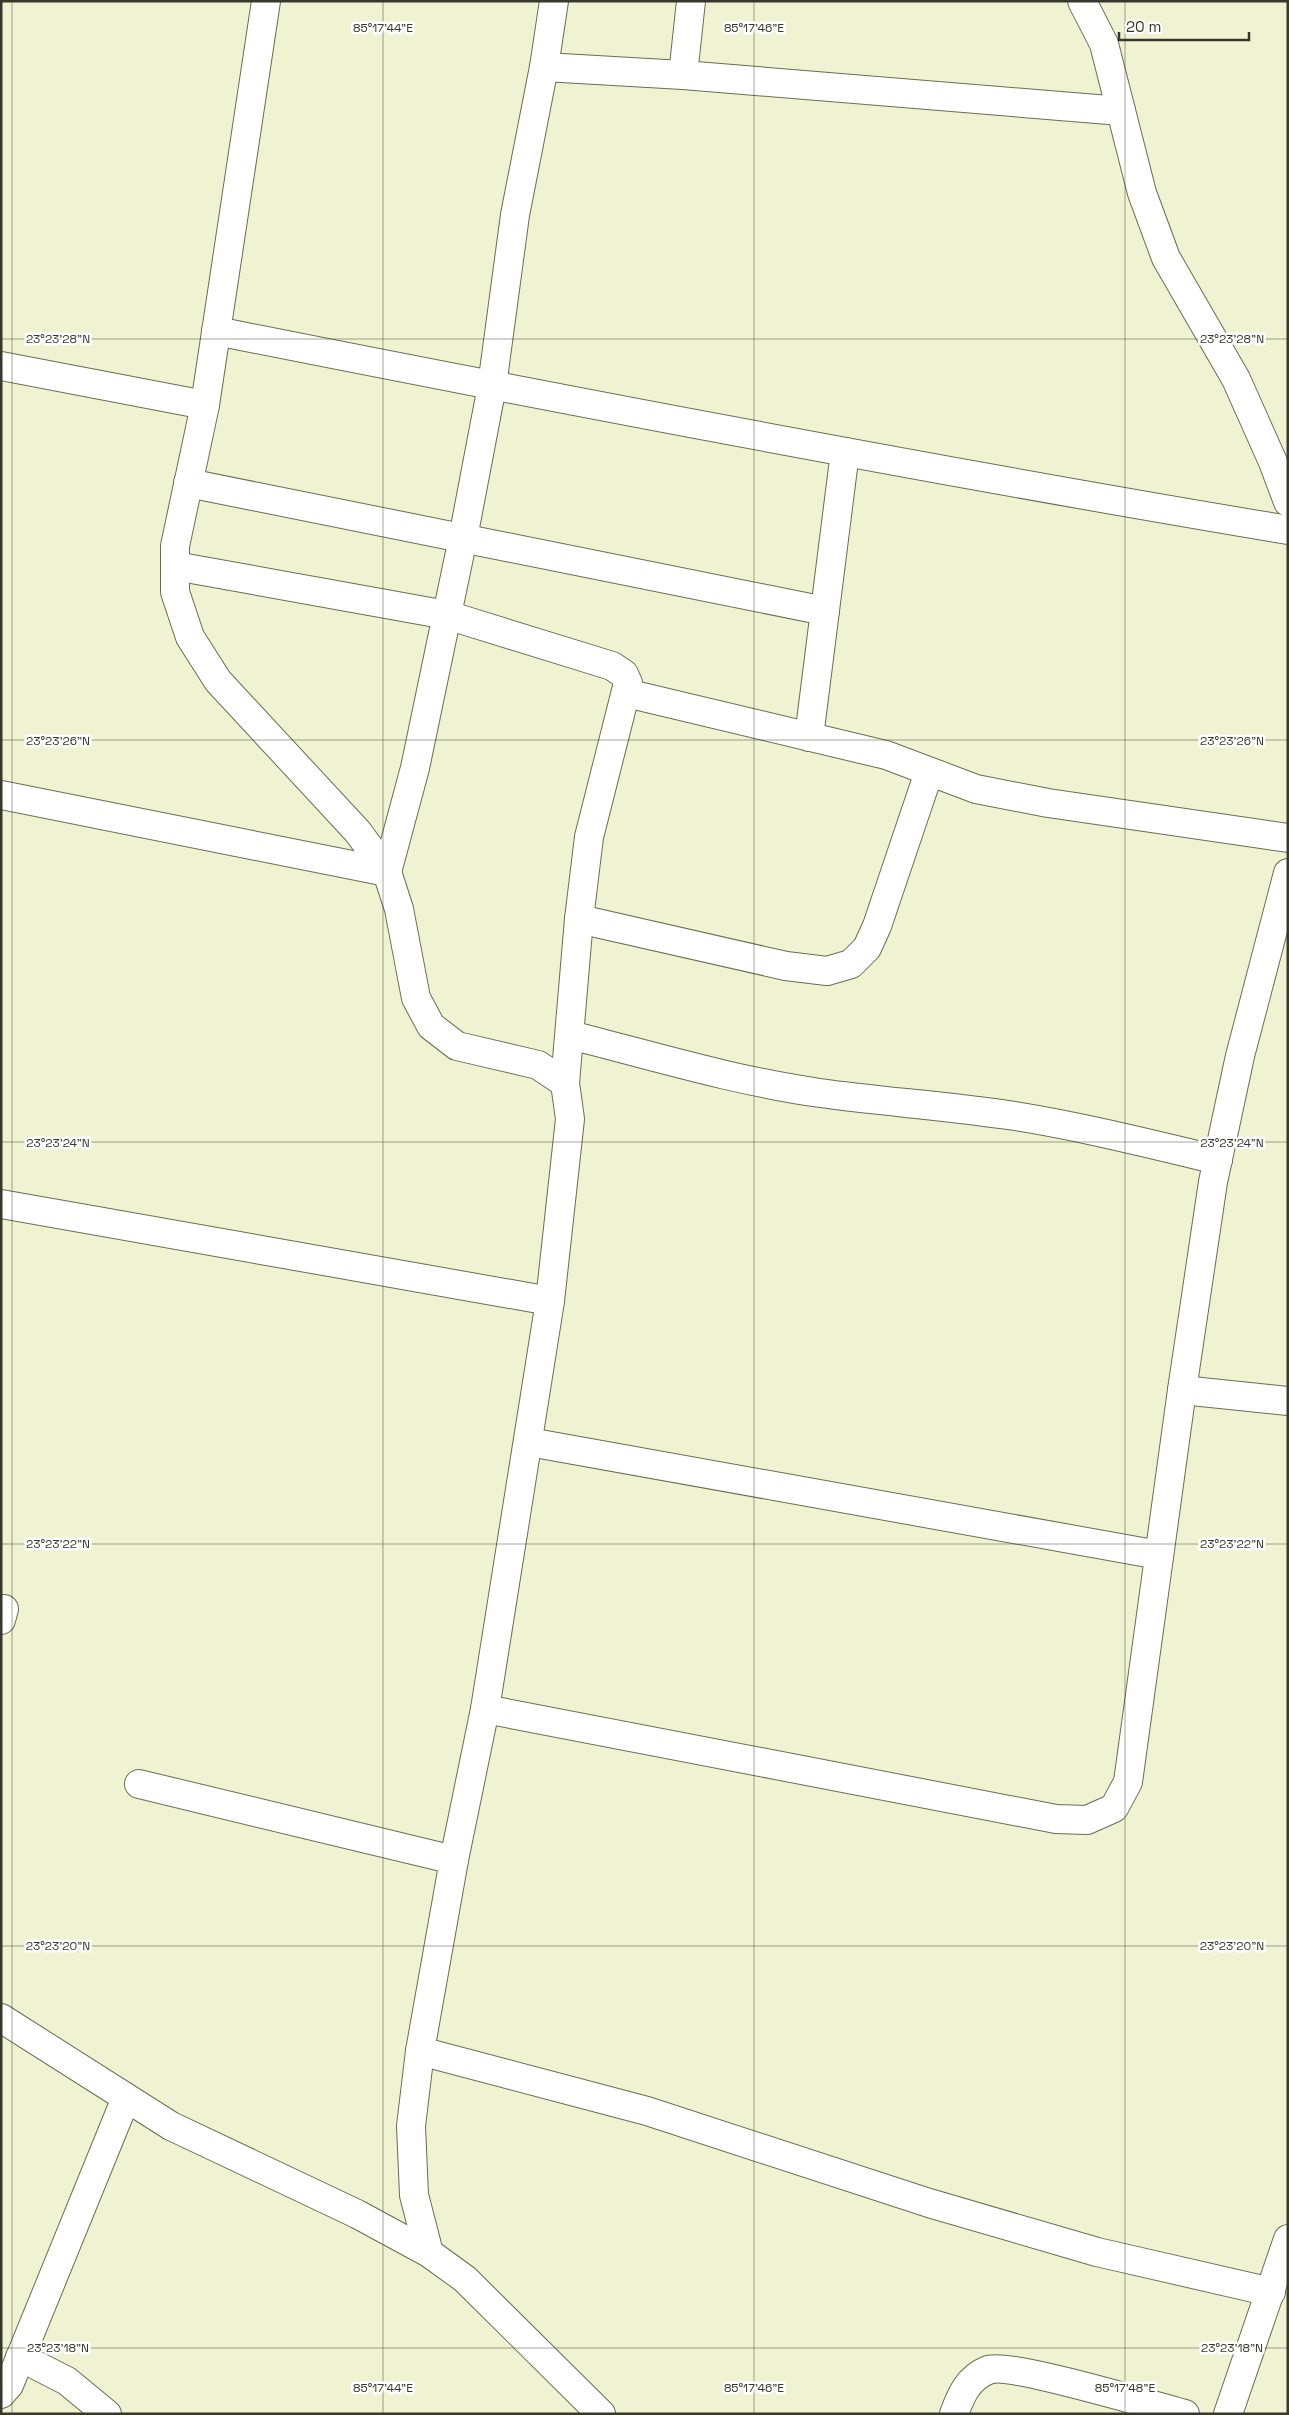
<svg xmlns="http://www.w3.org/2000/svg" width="1289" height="2415" viewBox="0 0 1289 2415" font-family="'Space Grotesk',sans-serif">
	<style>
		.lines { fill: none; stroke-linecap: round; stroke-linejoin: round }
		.minor-casing { stroke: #6a6d50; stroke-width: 30 }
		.minor { stroke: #fff; stroke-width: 28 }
		.ticks { fill: none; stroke: #37382b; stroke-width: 1; stroke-opacity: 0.45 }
		.ticks-label { font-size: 12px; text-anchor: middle; fill: #37382b; stroke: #fff; stroke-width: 5; stroke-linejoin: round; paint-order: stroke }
	</style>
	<rect width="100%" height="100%" fill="#f0f3d2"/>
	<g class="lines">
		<defs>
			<g id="minor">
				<path d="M266,1L205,405L175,546V592L190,637L218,681L358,832L387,872L399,909L416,998L431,1026L457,1046L538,1065L565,1083"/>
				<path d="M1082,1L1104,44L1142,193L1166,258L1236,379L1273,462L1288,502"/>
				<path d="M544,67L683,75L1121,111"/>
				<path d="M683,75L691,1"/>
				<path d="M216,331C573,402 929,470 1288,530"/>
				<path d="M1,366L205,405"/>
				<path d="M188,483L825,611"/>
				<path d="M175,566L447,615L612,666L624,674L628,683L589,837L579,919L565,1083L570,1119L550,1301L485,1709L454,1860L420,2051L411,2126L414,2195L429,2253"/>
				<path d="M626,693L886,755L976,789L1048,803L1288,838"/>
				<path d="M809,737L845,452"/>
				<path d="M1,795L387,872L415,768L463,538L492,386L515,215L544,67L554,1"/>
				<path d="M579,919L786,966L827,971L851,964L867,948L877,926L929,772"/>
				<path d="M570,1035C653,1056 735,1081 820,1093C885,1102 950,1106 1015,1116C1083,1127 1151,1144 1218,1160"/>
				<path d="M1,1204L550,1301"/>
				<path d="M1182,1390L1288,1401"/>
				<path d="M529,1442L1159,1555"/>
				<path d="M1,1620L4,1609"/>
				<path d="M485,1709L1056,1819L1087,1820L1114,1808L1128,1782L1182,1390L1213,1182L1240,1056L1288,873"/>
				<path d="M139,1784L454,1860"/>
				<path d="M1,2018L171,2126L357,2214L429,2253L465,2279L601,2414"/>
				<path d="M420,2051L647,2111L929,2203L1097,2252L1271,2292"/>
				<path d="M20,2357L67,2381L107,2414"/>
				<path d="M1,2394L9,2385L126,2098"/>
				<path d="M954,2414C961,2395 968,2378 988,2370C1008,2362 1155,2406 1185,2414"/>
				<path d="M1228,2414L1288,2239"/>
			</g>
		</defs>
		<!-- minor casing -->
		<use href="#minor" class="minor-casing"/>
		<!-- minor -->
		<use href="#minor" class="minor"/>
	</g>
	<!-- ticks -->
	<path class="ticks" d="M12,1V2414M383,1V2414M754,1V2414M1125,1V2414M1,339H1288M1,740H1288M1,1142H1288M1,1544H1288M1,1946H1288M1,2348H1288"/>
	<g class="ticks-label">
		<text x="383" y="32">85°17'44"E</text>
		<text x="754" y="32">85°17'46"E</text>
		<text x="58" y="343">23°23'28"N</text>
		<text x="1232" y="343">23°23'28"N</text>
		<text x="58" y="745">23°23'26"N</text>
		<text x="1232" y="745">23°23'26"N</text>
		<text x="58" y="1147">23°23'24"N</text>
		<text x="1232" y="1147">23°23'24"N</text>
		<text x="58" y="1548">23°23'22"N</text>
		<text x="1232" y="1548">23°23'22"N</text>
		<text x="58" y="1950">23°23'20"N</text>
		<text x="1232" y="1950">23°23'20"N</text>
		<text x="58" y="2352">23°23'18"N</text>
		<text x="1232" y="2352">23°23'18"N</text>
		<text x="383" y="2392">85°17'44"E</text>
		<text x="754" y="2392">85°17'46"E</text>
		<text x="1125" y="2392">85°17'48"E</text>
	</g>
	<!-- border -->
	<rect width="1289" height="2415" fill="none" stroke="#37382b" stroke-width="5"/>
	<!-- scale -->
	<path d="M1119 32v8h130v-8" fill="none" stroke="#37382b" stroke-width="2.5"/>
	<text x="1126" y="32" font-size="15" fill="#37382b" stroke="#ffffff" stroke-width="4" paint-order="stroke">20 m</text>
</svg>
